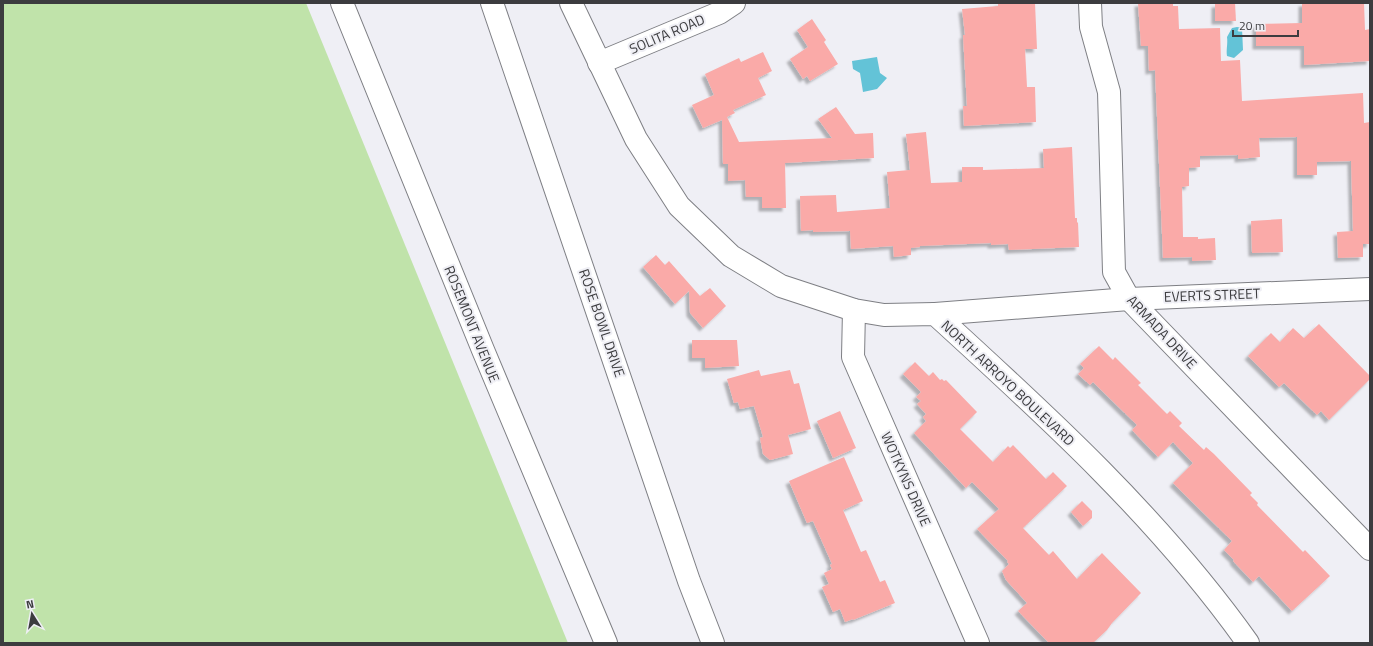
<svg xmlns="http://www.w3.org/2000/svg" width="1373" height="646" viewBox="0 0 1373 646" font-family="'Titillium Web',sans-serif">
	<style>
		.green { fill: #c0e3aa }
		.water { fill: #63c3d7 }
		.building { fill: #faaaa8; filter: url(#shadow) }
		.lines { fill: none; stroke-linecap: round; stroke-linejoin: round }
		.minor-casing { stroke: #7e7f84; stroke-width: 24 }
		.tertiary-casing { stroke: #7e7f84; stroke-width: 24 }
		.minor { stroke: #fff; stroke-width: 22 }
		.tertiary { stroke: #fff; stroke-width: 22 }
		.labels { text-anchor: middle; stroke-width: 4; stroke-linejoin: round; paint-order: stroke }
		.street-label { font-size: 14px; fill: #3c3c3f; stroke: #efeff5 }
	</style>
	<defs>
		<filter id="shadow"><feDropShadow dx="-3.5" dy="3.5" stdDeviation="1" flood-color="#0004"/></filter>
	</defs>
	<rect width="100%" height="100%" fill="#efeff5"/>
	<!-- green -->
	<path class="green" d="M3,3H306L568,643H3Z"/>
	<!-- water -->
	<g class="water">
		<path d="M1237,27L1242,28L1243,50L1234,58L1227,56C1226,49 1228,44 1227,37L1232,28Z"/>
		<path d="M877,57L880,73L887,78L877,89L863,92L860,73L853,69L852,61Z"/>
	</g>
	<!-- building -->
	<g class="building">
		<path d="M998,3H1035L1037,49H1025L1027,87H1035L1036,122L964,126L963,106H967L963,35H965L962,9L998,6Z"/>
		<path d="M1138,3H1173V6H1178L1179,29L1220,28L1221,61L1240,60L1242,101L1363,93L1364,123L1370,122V244H1363V257L1338,258L1337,232L1353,231L1351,161L1317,162V175H1297V137L1259,138L1260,157L1238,159V155L1200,156V167L1189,168V186L1182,187L1183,237H1198V239L1215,238L1216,260L1192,261V257L1163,258L1155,70L1149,71L1148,46H1141Z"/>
		<path d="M1235,3L1236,21H1215V4Z"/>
		<path d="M1302,3H1364L1365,30L1370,29V61L1304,65V46H1256V24L1302,23Z"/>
		<path d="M812,19L826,40L824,42L838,64L810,81L807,76L803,79L790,59L808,47L797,30Z"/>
		<path d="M763,52L772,71L758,78L766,95L733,110L735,113L727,117L739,142L832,138L818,119L836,107L855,134L873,133L874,158L785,163L786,208H762V197H746L745,180L728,181V164H723L722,120L703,128L692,105L714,95L705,74L739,58L741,62Z"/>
		<path d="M926,132L931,183L962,182V167H983V170L1044,168L1043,149L1072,147L1075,218H1077V223L1078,222L1079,247L1009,250L1008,244L991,245V243L920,246V247L911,248V255L894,257L893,246L851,249L850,231L813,232V230L801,231L800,196L836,195L837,212L890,208L887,172L910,170L906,134Z"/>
		<path d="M1282,219L1283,252L1252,253L1251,221Z"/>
		<path d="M656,255L665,265L669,261L700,296L710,288L726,306L703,328L690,313L689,291L675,304L643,267Z"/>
		<path d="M1319,324L1370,376V379L1329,420L1321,411L1317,415L1284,383L1279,387L1248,356L1271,333L1280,342L1293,328L1304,338Z"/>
		<path d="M692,340H737L739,366L705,368V358H692Z"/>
		<path d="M1099,346L1113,360L1115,357L1141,383L1138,385L1167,414L1170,411L1182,423L1179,426L1204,450L1206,447L1214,454L1252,493L1250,495L1258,503L1257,505L1303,552L1305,550L1330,576L1292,611L1259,576L1253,582L1233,561L1234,560L1224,550L1232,541L1173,483L1193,463L1173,442L1158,457L1132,430L1137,425L1093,382L1090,385L1078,374L1084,368L1080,364Z"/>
		<path d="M915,362L929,376L933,372L940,380L942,379L944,381L946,380L977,412L960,429L993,462L1008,446L1010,448L1013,445L1046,479L1053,472L1067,486L1023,528L1049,555L1053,551L1077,579L1102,553L1141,593L1112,623L1107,630L1093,643H1049L1018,611L1027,603L1006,580L1002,571L1009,564L1007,562L1008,561L977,529L999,509L972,482L966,488L914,433L926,421L923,417L926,414L917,404L921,401L916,397L921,392L903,374Z"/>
		<path d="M759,370L761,376L790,370L794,384L799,383L811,429L788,435L793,454L770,460L763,454L760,438L763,437L754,406L740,409L738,402L734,403L727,379Z"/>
		<path d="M840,411L856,448L833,458L817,421Z"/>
		<path d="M844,457L863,501L843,510L861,552L866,550L880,582L885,580L895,603L853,620V619L845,622L840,609L833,612L822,587L829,584L824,573L832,569L830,565L832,564L813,521L807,523L789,481Z"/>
		<path d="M1082,501L1092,511V518L1083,526L1071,512Z"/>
	</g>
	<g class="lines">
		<defs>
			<g id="minor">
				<path d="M342,3L483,350L606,643"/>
				<path d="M492,3L689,581L713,643"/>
				<path d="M1090,3L1091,27L1109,92L1114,272L1129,299L1370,549"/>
				<path d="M599,63L719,13L734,3"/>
				<path d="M854,310L853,357L978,643"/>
				<path d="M935,314L1129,299L1370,289"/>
			</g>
			<path id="tertiary" d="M571,3L636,139L679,206L731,256L781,286L854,310L884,315L935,314C1047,416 1160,519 1248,643"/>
		</defs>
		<!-- minor casing -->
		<use href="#minor" class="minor-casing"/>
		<!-- tertiary casing -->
		<use href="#tertiary" class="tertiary-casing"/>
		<!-- minor -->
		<use href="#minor" class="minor"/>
		<!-- tertiary -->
		<use href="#tertiary" class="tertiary"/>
	</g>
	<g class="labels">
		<!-- street labels -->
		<g class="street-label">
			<text transform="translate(667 34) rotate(-23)" y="5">SOLITA ROAD</text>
			<text transform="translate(1212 295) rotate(-2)" y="5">EVERTS STREET</text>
			<text transform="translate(602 323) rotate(71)" y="5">ROSE BOWL DRIVE</text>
			<text transform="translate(472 324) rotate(68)" y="5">ROSEMONT AVENUE</text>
			<text transform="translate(1162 332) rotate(47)" y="5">ARMADA DRIVE</text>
			<text transform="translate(1008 383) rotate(43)" y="5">NORTH ARROYO BOULEVARD</text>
			<text transform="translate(906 479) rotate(66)" y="5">WOTKYNS DRIVE</text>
		</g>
	</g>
	<!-- border -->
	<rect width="1373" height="646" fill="none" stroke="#3c3c3f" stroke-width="8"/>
	<!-- north arrow -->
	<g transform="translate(32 614) rotate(349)" stroke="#efeff5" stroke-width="3" paint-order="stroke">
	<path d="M0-3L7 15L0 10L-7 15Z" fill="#3c3c3f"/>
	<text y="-6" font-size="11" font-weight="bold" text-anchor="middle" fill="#3c3c3f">N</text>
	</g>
	<!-- scale -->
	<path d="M1233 30v6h65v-6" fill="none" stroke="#3c3c3f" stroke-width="2"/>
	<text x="1239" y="30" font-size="12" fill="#3c3c3f" stroke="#efeff5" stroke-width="3" paint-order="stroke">20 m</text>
</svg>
